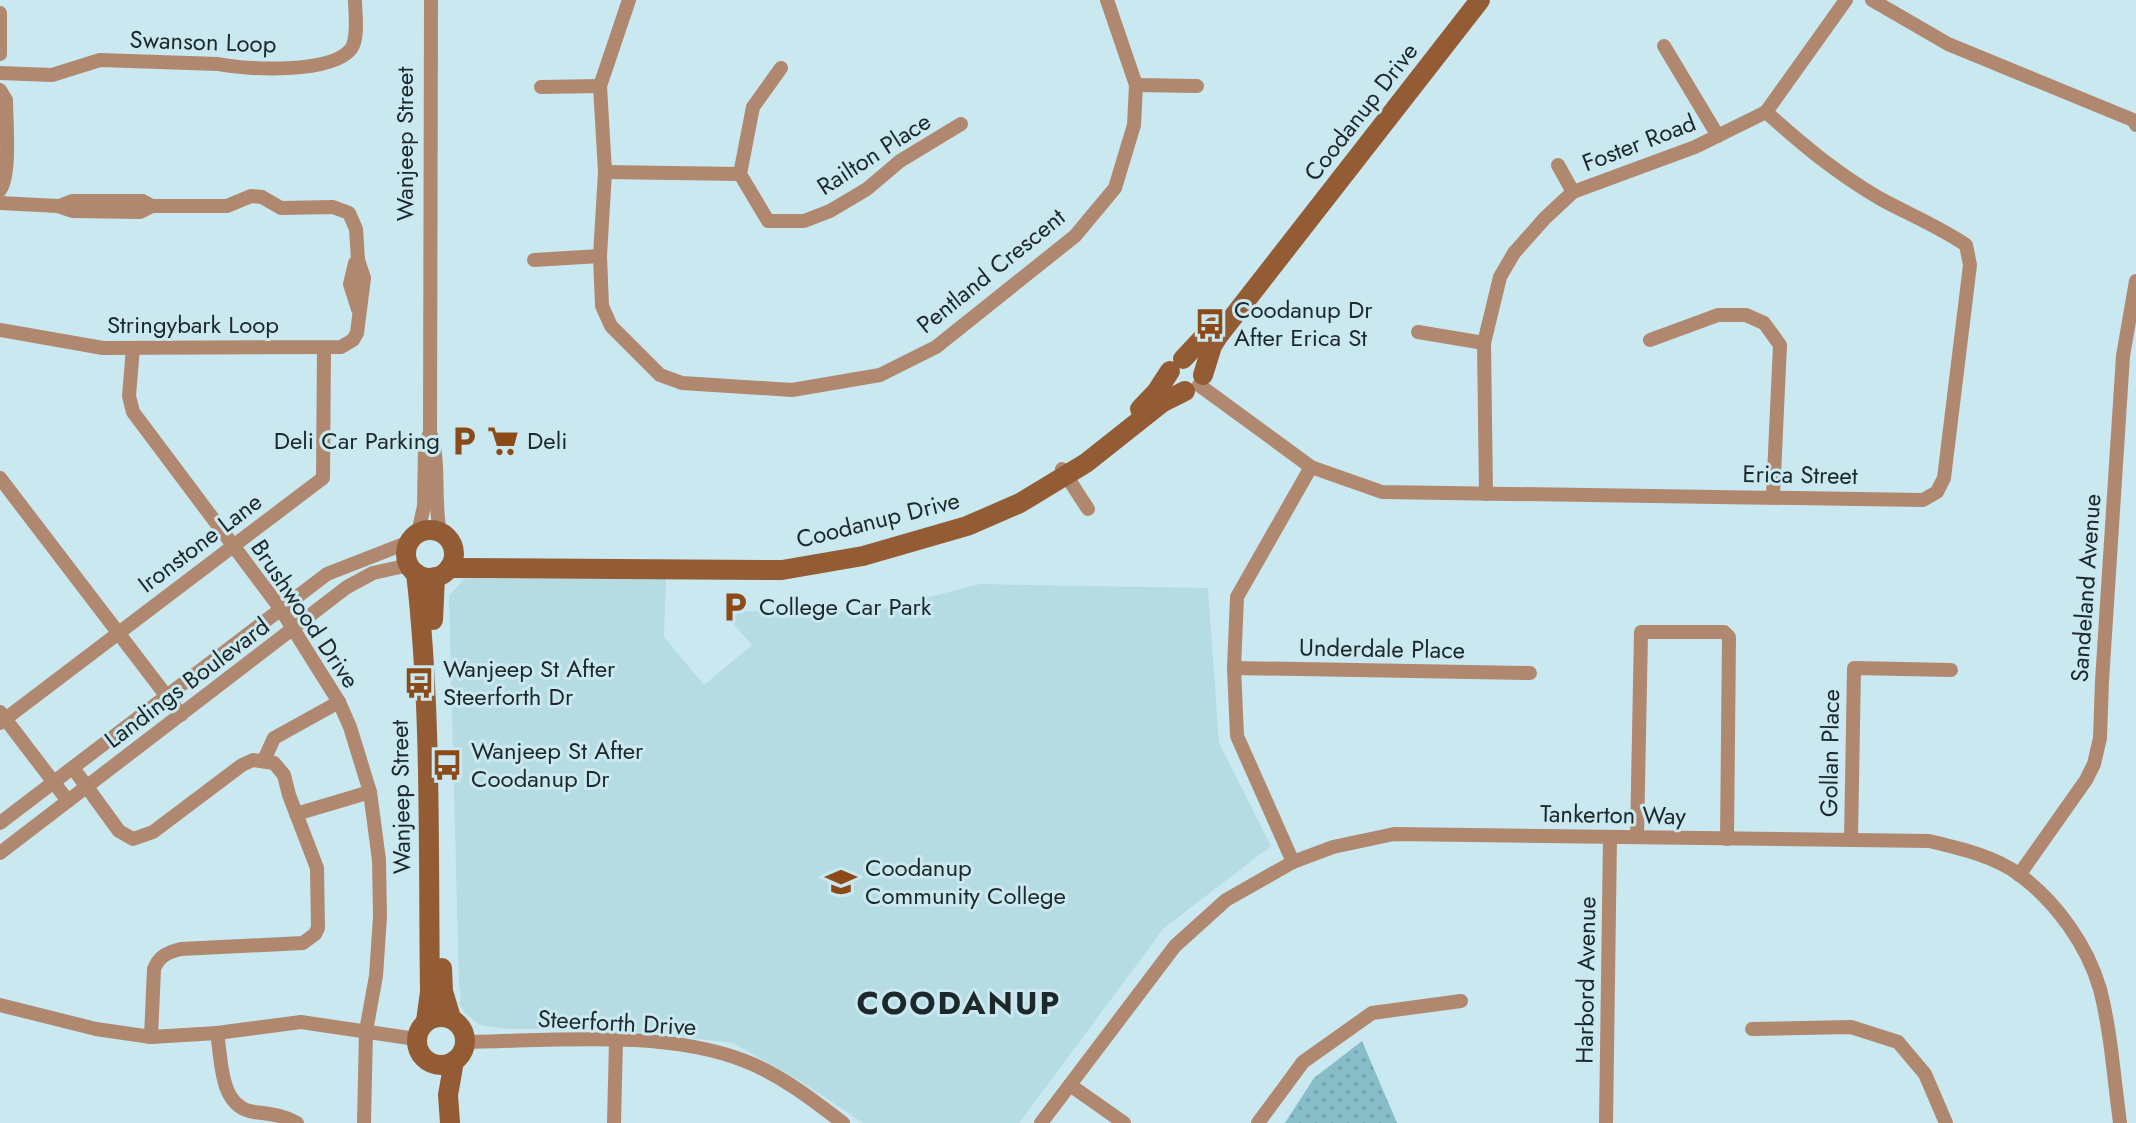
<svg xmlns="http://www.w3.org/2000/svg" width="2136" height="1123" viewBox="0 0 2136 1123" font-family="Jost,sans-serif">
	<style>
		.built { fill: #b5dce3 }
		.grass { fill: url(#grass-dots) }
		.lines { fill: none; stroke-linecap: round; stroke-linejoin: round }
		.minor { stroke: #b0886f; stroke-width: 14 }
		.secondary { stroke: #945c35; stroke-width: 20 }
		.labels { text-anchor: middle; stroke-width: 6; stroke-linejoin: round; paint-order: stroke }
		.street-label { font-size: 24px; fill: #1c282a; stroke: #cae8ef }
		.poi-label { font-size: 24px; fill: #1c282a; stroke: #cae8ef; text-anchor: start }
		.district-label { font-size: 32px; font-weight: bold; letter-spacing: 2px; fill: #1c282a; stroke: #cae8ef }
	</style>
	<defs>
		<pattern id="grass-dots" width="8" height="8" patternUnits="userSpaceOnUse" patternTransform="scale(2)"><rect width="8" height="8" fill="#87bdc8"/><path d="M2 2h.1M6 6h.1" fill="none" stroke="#74a2ac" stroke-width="1.8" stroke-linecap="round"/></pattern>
	</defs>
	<rect width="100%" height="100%" fill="#cae8ef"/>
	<!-- built -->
	<path class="built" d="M464,579H666L664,637L704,685L752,645L722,611L871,612L980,584L1208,588L1219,743L1271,846L1164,928L1019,1123H863L805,1084L733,1043L611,1029H508L480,1025L465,1013L459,1004L461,997L459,985L449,596Z"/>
	<!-- grass -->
	<path class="grass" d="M1362,1041L1397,1123H1285L1314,1078Z"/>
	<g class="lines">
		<!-- minor -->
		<g class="minor">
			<path d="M629,0L600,86L605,172L600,256L602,306L611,326L660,375L682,383L792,390L880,375L936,347L1075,236L1115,188L1134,125L1136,85L1107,0"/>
			<path d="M1872,0L1948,44L2133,120L2136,125"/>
			<path d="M0,13V54"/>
			<path d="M1664,46L1718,136"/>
			<path d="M0,73L52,75L100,60L218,64C248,70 331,74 351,49C359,38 355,13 355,0"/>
			<path d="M1136,85L1197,86"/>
			<path d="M541,87L600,86"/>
			<path d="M0,90L6,100C6,121 11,175 0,190"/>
			<path d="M1558,165L1573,192"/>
			<path d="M605,172L740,174L753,107L781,68"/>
			<path d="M740,174L768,221H804L830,211L867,189L900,161L961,124"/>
			<path d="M0,203L58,206L73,211L140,212L152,206H227L251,196L262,197L281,208L333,207L349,213L356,229L358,260L364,278L357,333L353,340L341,347L103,348L0,330"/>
			<path d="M62,205L72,201H143L152,206"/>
			<path d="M358,260L355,263L350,284L358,309"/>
			<path d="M534,260L600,256"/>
			<path d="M1418,332L1484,343"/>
			<path d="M1650,340L1718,315H1746L1764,323L1780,345L1773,496"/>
			<path d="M133,348L129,396L133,412L280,608L339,702L350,727L370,792L379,860L380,917L376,976L366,1031L364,1123"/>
			<path d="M1199,385L1311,467L1382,492L1923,500L1937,492L1944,478L1970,265L1966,245C1938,226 1908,214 1879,198C1835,172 1804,146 1766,112"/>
			<path d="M430,432C441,464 433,499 440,532"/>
			<path d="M1062,469L1088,509"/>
			<path d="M0,478L181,715"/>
			<path d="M1486,494L1484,343L1500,277L1514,253L1545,218L1573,192L1695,147L1766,112L1846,0"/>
			<path d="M418,533L424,506L425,447L430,432L431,0"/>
			<path d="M1234,668L1530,673"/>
			<path d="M0,712L68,801"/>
			<path d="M0,723L323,478L324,348"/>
			<path d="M264,760L274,738L339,702"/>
			<path d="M73,768L119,831L133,839L153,832L242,765L253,760L274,763L284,775L289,795L317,868L318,928L315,934L303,943L181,949C168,952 159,956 154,969L151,1037"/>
			<path d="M296,814L370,792"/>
			<path d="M0,823L327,574L409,542"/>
			<path d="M1637,837L1641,632H1724L1729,637L1727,839"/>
			<path d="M1851,839L1854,668L1951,670"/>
			<path d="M0,853L347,587L373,573L409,565"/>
			<path d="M1293,862L1237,736L1234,668L1237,597L1311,467"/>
			<path d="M2019,875L2086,780L2094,764L2100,738L2102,681L2123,356L2136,281"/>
			<path d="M0,1005L96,1029L151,1037L217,1033L301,1022L416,1039"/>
			<path d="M1752,1029L1851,1027L1898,1042L1925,1074L1946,1123"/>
			<path d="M217,1033C222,1061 219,1107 254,1112C270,1114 283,1115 297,1123"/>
			<path d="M465,1042C551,1041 664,1029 745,1061C781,1075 813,1100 843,1123"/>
			<path d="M1070,1085L1124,1123"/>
			<path d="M614,1123L616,1041"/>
			<path d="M1041,1123L1175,946L1226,900L1293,862L1333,847L1394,834L1929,841C1959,848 1994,856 2020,875C2057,903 2087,945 2100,989C2111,1032 2114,1079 2120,1123"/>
			<path d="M1258,1123L1303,1062L1372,1013L1461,1001"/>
			<path d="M1606,1123L1610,837"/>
		</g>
		<!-- secondary -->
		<g class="secondary">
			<path d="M1183,359L1213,327"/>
			<path d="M1203,375L1212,346L1219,335L1480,0"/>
			<path d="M1140,409L1157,391L1170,371"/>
			<circle cx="430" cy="554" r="24"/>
			<path d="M449,568L782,570L863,556L967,526L1020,503L1086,463L1163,402L1185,391"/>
			<path d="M416,573C432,711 428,853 430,992L426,1021"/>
			<path d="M433,620L435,577"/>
			<path d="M442,968L443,991L451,1018"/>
			<circle cx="441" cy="1041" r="24"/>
			<path d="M450,1123L448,1095L454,1061"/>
		</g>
	</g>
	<!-- icons -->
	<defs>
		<symbol id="bus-bare" viewBox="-9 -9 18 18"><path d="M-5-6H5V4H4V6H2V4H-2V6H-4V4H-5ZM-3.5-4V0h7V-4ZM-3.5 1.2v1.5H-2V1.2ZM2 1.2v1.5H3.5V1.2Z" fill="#8c4a18" stroke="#cae8ef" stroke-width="2.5" paint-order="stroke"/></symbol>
		<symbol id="parking-bare" viewBox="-9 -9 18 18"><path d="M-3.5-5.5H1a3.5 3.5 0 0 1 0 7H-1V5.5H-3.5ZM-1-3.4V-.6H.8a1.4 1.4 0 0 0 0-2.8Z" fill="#8c4a18" stroke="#cae8ef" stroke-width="2.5" paint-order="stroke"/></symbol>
		<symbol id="supermarket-bare" viewBox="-9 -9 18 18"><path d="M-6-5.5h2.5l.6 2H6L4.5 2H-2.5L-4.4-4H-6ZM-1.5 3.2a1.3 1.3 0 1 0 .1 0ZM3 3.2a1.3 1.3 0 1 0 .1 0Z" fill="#8c4a18" stroke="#cae8ef" stroke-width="2.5" paint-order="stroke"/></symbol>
		<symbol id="school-bare" viewBox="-9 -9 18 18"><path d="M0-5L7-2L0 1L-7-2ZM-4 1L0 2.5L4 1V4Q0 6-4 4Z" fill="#8c4a18" stroke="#cae8ef" stroke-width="2.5" paint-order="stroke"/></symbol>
	</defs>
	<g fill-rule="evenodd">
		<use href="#bus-bare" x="1188" y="302" width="44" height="44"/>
		<use href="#parking-bare" x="442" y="419" width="44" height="44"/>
		<use href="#supermarket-bare" x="481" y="419" width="44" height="44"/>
		<use href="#parking-bare" x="713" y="585" width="44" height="44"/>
		<use href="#bus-bare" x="397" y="661" width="44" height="44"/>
		<use href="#bus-bare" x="425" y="743" width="44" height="44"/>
		<use href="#school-bare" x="819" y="860" width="44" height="44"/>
	</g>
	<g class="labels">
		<!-- street labels -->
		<g class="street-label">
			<text transform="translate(203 42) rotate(2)" y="8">Swanson Loop</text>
			<text transform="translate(1361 112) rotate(-52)" y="8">Coodanup Drive</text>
			<text transform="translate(1639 143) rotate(-21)" y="8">Foster Road</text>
			<text transform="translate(405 144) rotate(-90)" y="8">Wanjeep Street</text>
			<text transform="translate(874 154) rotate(-33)" y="8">Railton Place</text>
			<text transform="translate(991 271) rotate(-39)" y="8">Pentland Crescent</text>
			<text x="193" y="333">Stringybark Loop</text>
			<text transform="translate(1800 475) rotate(1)" y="8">Erica Street</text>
			<text transform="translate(878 520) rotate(-14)" y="8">Coodanup Drive</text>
			<text transform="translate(200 543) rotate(-37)" y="8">Ironstone Lane</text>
			<text transform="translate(2086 588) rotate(-86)" y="8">Sandeland Avenue</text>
			<text transform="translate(305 614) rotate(56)" y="8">Brushwood Drive</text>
			<text transform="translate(1382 649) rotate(1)" y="8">Underdale Place</text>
			<text transform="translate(187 683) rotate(-37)" y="8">Landings Boulevard</text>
			<text transform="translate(1830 753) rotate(-89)" y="8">Gollan Place</text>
			<text transform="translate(401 797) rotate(-91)" y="8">Wanjeep Street</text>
			<text transform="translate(1613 815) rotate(1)" y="8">Tankerton Way</text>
			<text transform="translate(1586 980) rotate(-89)" y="8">Harbord Avenue</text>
			<text transform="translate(617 1023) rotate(3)" y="8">Steerforth Drive</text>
		</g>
		<!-- poi labels -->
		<g class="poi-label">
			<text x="1234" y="318">Coodanup Dr<tspan x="1234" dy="28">After Erica St</tspan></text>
			<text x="440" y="449" text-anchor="end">Deli Car Parking</text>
			<text x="527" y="449">Deli</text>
			<text x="759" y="615">College Car Park</text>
			<text x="443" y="677">Wanjeep St After<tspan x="443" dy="28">Steerforth Dr</tspan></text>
			<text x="471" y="759">Wanjeep St After<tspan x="471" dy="28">Coodanup Dr</tspan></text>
			<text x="865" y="876">Coodanup<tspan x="865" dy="28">Community College</tspan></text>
		</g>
		<!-- district labels -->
		<g class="district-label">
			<text x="959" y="1014">COODANUP</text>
		</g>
	</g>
</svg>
